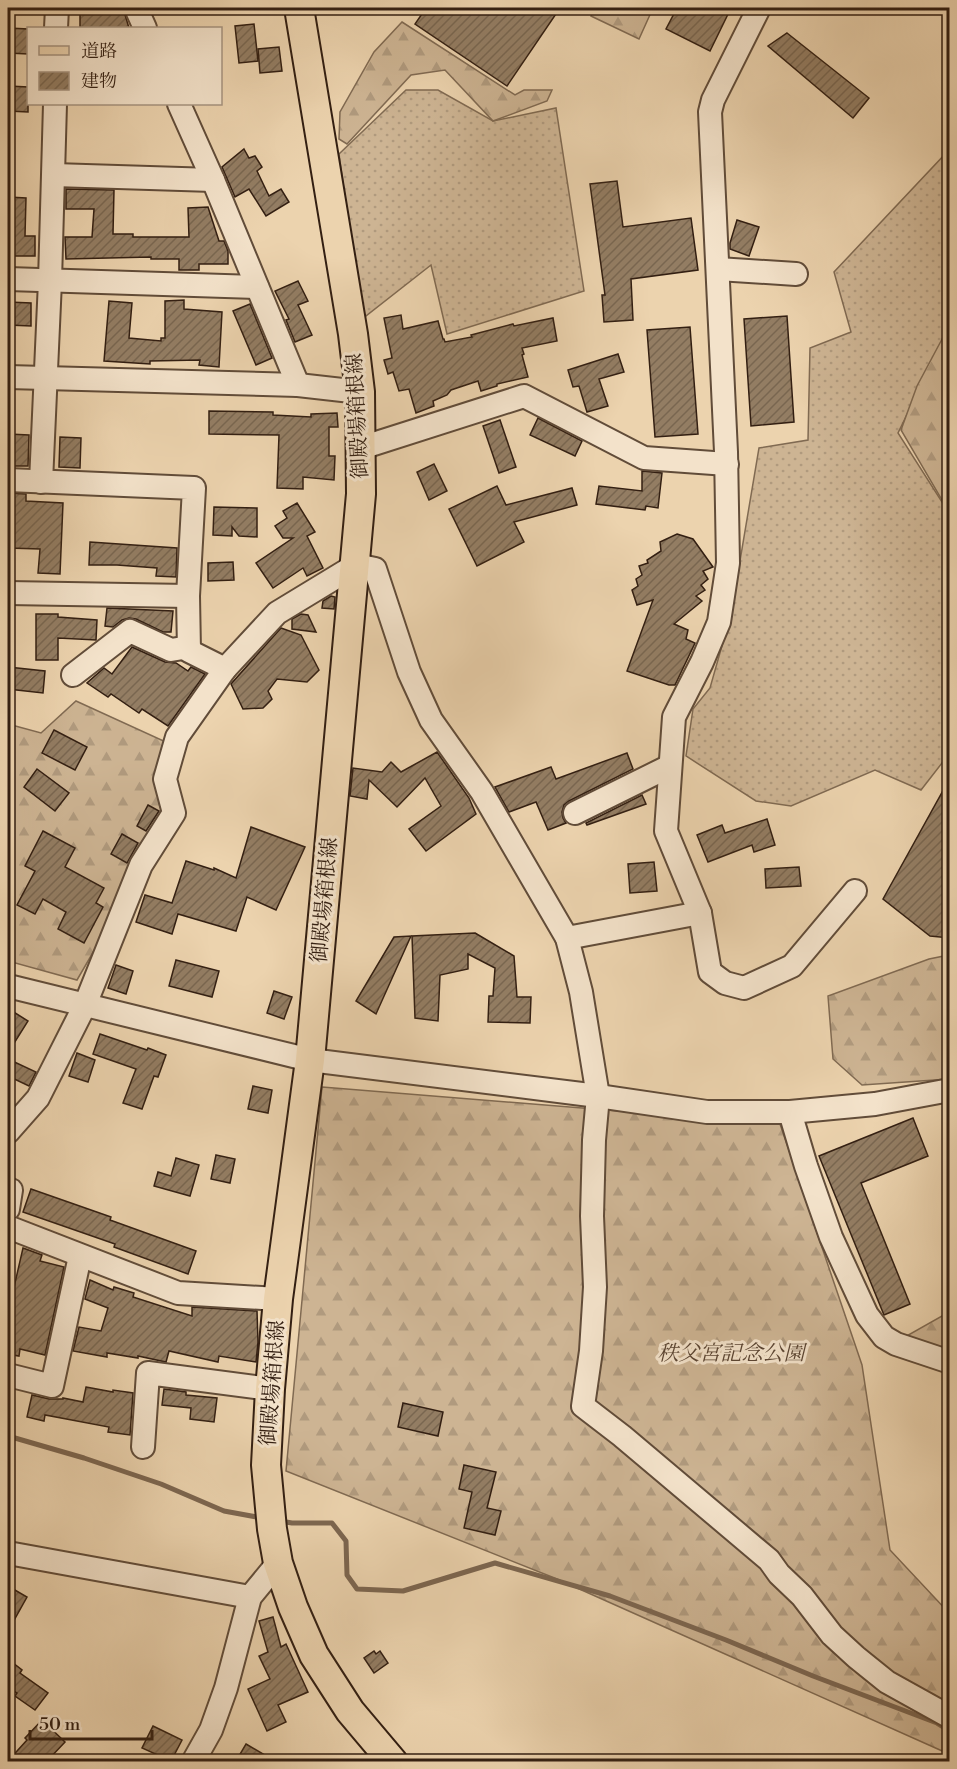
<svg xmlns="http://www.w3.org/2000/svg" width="957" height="1769" viewBox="0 0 957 1769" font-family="'Libre Bodoni','Noto Serif JP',serif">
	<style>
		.grass { fill: url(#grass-dots); stroke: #806a52; stroke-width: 1.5 }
		.forest { fill: url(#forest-firs); stroke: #806a52; stroke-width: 1.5 }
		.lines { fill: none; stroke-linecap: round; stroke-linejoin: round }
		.stream { stroke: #7c6650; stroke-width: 5 }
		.building { fill: url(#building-hatch); stroke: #331f12; stroke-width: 1.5 }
		.minor-casing { stroke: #614c39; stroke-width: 26 }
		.major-casing { stroke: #331f12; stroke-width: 32 }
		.minor { stroke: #f3e2ca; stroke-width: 22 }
		.major { stroke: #ecd3ae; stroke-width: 28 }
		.labels { text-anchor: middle; stroke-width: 6; stroke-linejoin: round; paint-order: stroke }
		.street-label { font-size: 21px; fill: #331f12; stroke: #f3e2ca }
		.park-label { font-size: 21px; font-style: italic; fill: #5a4432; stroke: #f3e2ca }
	</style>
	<defs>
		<pattern id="grass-dots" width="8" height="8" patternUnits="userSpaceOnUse" patternTransform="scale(1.5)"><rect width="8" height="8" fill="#cdb493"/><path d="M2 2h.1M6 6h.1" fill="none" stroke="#b09a7e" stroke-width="1.8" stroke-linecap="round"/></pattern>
		<pattern id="forest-firs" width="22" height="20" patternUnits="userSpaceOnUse" patternTransform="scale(1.5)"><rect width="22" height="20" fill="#cdb493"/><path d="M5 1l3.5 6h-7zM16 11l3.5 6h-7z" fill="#b09a7e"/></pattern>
		<pattern id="building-hatch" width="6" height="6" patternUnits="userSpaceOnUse" patternTransform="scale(1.5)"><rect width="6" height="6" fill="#937d63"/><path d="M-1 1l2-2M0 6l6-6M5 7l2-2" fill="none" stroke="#796650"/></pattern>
	</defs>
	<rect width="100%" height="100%" fill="#ecd3ae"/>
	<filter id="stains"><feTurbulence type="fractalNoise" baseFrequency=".00333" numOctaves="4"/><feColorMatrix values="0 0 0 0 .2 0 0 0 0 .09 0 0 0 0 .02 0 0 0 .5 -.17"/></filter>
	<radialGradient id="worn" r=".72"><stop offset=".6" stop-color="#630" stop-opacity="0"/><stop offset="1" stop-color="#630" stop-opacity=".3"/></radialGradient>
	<!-- grass -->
	<g class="grass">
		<path d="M406,90H438L493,121L556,108L584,291L447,334L431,265L362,319L339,154Z"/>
		<path d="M948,151L949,329L898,433L949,513V754L921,790L875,770L791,806L756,801L686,756L693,709L710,688L731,614L759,448L808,440L810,348L851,332L834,272Z"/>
	</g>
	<!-- forest -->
	<g class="forest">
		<path d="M594,8H653L639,39L591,16Z"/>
		<path d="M402,22L515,95L524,90H552L547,101L493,121L445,70L411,75L347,144L339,139L340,112L374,52Z"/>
		<path d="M949,326V512L901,430L917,386Z"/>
		<path d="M76,701L168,743L174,813L77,980L8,961V724L41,733Z"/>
		<path d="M949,955V1079L862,1085L833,1059L828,996L929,959Z"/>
		<path d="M322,1087L780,1124L862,1365L890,1550L949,1613V1754L557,1579L286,1471Z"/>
		<path d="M949,1312V1351L903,1338Z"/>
	</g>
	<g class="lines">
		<!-- stream -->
		<g class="stream">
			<path d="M8,1436L84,1458L161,1484L224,1511L262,1518"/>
			<path d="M280,1521L292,1523H332L346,1541L347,1575L357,1589L403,1591L495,1563L610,1596L726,1640L813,1676L937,1723L950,1731"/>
		</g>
	</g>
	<!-- building -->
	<g class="building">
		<path d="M80,8H123L129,28H80Z"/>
		<path d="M426,8H560L507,86L415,24Z"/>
		<path d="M677,8H731L710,51L666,29Z"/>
		<path d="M254,24L258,61L239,63L235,26Z"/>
		<path d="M8,28L28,29V54L8,53Z"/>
		<path d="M787,33L869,98L853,118L768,46Z"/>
		<path d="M279,47L282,71L260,73L258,49Z"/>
		<path d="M8,86L28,87V112L8,111Z"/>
		<path d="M244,149L249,158L255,156L262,167L257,171L269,196L281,189L289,202L266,216L249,189L235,197L222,167Z"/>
		<path d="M617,181L623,227L691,218L698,270L631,279L633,320L604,322L602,295H605L590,184Z"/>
		<path d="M66,189L114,190L113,234H133V237H189L188,208L208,207L219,241H224L228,251V264H199V270H179V259H151V257L66,259L65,237H92L94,209H66Z"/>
		<path d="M8,197L26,198L25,236H35V256H11L12,223H8Z"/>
		<path d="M737,220L759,227L749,256L730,249V243Z"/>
		<path d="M298,281L308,301L298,305L312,335L295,342L286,320L289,319L275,291Z"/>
		<path d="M184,300V309L222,312L219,367L199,365L200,360L150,361V364L104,361L109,301L132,303L129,338L161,341V338H165V301Z"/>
		<path d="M8,302L31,303V326L8,325Z"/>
		<path d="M250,304L272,358L256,365L233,311Z"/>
		<path d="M401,315L403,329L438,321L443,339H444L445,342L472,337L471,335L513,324L514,326L553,318L557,341L522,348L524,354L522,355L528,377L497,384V386L481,391L478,381L451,390L447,395L433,401L434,406L416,413L409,389L399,391L393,372L388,374L384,360L392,358L384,318Z"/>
		<path d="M787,316L794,422L751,426L744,319Z"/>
		<path d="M690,327L698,434L655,437L647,330Z"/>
		<path d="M618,354L624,372L599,379L608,406L587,412L579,386L573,387L568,370Z"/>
		<path d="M209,411L273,412V415L311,417V414L337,413L338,427H329V456H335L334,480L303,477V489L277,488L279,435L209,434Z"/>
		<path d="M538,418L582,441L575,456L530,435Z"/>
		<path d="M500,420L516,467L499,473L483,426Z"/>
		<path d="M8,434L29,435L28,466H8Z"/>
		<path d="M60,437L81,438L80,468L59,467Z"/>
		<path d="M434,464L447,491L429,500L417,472Z"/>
		<path d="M642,471L662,473L658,508L646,506L645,510L596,504L599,486L642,491Z"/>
		<path d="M497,486L506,505L572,488L577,505L514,522L524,542L477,566L449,509Z"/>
		<path d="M8,493L26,494V501L63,503L60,574L38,573L40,549L8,548Z"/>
		<path d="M297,503L315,532L307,536L323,568L307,576L303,568L273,588L256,563L293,538H283L275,526L287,518L283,511Z"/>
		<path d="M214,507L257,508V537L239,536L232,527V536L213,535Z"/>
		<path d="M677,534L693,539L713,567L703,571L708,579L701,585L705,590L696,596L702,601L674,624L688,630L686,639L695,643L675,685H669L627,671L653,600L637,605L632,590L638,586L636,579L642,575L639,566L648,563L647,560L661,551L660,542Z"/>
		<path d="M90,542L177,548L176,577L156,576L157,568L117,565H89Z"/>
		<path d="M233,562L234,580L208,581V563Z"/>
		<path d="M331,596L335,597L334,609L322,608L323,601Z"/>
		<path d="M107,608L173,611L171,632H163L136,619L129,618L122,620L113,627L105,626Z"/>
		<path d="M36,614H58V617L97,620L96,640L58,638V660H36Z"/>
		<path d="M301,614L308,615L316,632L292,629V619Z"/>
		<path d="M281,628L301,635L319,670L307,682L277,679L268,691L272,699L263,708L243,709L231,684Z"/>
		<path d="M132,647L165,662L176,663L188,671L191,667L205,674L168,726L142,709L139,713L111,694L108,697L87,683L104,668L112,674Z"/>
		<path d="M8,667L45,671L43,693L8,689Z"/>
		<path d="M54,730L87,747L75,770L42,753Z"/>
		<path d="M437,752L469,798L476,814L426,851L409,829L441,806L425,778L397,807L369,780L367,799L350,796L352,777L353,768L382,772L391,762L401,772Z"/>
		<path d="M627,753L633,769L569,801L564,805L562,812L563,818L566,823L548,830L536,802L509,812L495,787L551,767L556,779Z"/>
		<path d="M37,769L69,793L55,811L24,787Z"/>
		<path d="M950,778V938L930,936L883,899Z"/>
		<path d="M642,795L646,804L587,825L586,823Z"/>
		<path d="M148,805L159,811L146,831L137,826Z"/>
		<path d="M767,819L775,845L754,852L752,845L708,862L697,835L722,825L725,833Z"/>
		<path d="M251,827L305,847L276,910L247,897L236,931L178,914L172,934L136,922L145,895L172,903L186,861L214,870V868L236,878Z"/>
		<path d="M43,831L75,848L65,867L104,888L96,903L103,907L84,943L58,929L66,912L43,899L35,914L17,905L35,871L25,866Z"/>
		<path d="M122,834L138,843L127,863L111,854Z"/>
		<path d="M654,862L657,891L630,893L628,864Z"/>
		<path d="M799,867L801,886L766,888L765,869Z"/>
		<path d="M475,933L514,956L517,997H531L530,1023L488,1022L489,996H493L495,968L468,954V969L440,975L438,1021L415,1018L412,936Z"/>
		<path d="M411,936L376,1014L356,1001L394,937Z"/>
		<path d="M176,960L219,971L212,997L169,986Z"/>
		<path d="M116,965L133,971L126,994L108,988Z"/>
		<path d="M274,991L292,997L284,1019L267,1013Z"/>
		<path d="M12,1011L28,1021L8,1053V1019Z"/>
		<path d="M100,1034L147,1050L148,1048L166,1055L158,1077L154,1076L142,1109L123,1103L136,1069L93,1054Z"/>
		<path d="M77,1053L95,1060L88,1082L69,1076Z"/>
		<path d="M8,1059L36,1072L29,1086L8,1076Z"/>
		<path d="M253,1086L272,1090L268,1113L248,1109Z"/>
		<path d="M913,1118L928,1156L861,1183L910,1304L884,1315L819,1156Z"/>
		<path d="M216,1155L235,1159L230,1183L211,1179Z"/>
		<path d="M176,1158L199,1165L190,1196L154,1186L158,1172L171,1176Z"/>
		<path d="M31,1189L111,1217L110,1220L196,1251L188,1274L114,1247L115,1244L23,1212Z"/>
		<path d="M23,1248L42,1255L40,1261L64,1267L45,1355L20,1349L19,1356L8,1354V1334L14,1296H12Z"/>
		<path d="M90,1280L113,1290L114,1287L134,1293L133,1297L192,1316V1307L257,1311L258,1342L256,1362L219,1356L218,1362L169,1351L166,1362L138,1356V1358L107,1353V1357L73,1351L79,1327L101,1331L108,1308L85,1299Z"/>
		<path d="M86,1387L113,1392V1390L133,1393L130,1435L108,1432L109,1427L45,1415L44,1421L27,1417L32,1395L49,1399H63V1398L83,1402Z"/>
		<path d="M164,1389L186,1392V1395L217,1398L214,1422L190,1419L191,1408L162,1405Z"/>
		<path d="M403,1403L443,1412L438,1436L398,1427Z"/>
		<path d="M464,1465L496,1472L487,1508L501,1511L495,1535L464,1528L472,1492L459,1489Z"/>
		<path d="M8,1586L27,1597L8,1631Z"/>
		<path d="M273,1617L281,1647L286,1644L308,1692L278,1705L286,1722L267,1731L248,1689L270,1679L259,1656L268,1652L259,1621Z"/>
		<path d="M374,1651L376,1654L380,1651L388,1663L374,1673L364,1658Z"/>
		<path d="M8,1659L22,1670L20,1673L48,1693L35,1710L15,1696L17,1693L9,1688L8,1690Z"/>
		<path d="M42,1720L65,1742L47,1761H8L27,1740L25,1738Z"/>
		<path d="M153,1726L182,1740L171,1761L142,1748Z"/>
		<path d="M246,1744L275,1761H236Z"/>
	</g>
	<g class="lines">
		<defs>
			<g id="minor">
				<path d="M136,8L145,28"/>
				<path d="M759,8L713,100L710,112L726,452L728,563L719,622L702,662L674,717L666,831L700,913L710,972L725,983L744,988L792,966L855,891"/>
				<path d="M56,28L57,8"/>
				<path d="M179,104L213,180L298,385"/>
				<path d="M54,175L213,180"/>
				<path d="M718,269L796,274"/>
				<path d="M8,279L257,287"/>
				<path d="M8,377L298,385L360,392"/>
				<path d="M361,448L524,396L644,458L727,464"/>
				<path d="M8,480L194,488L188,596L189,651L225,669"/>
				<path d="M41,482L50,281L55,104"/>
				<path d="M8,593L188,596"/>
				<path d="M73,675L130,631L171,650L189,647"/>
				<path d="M575,813L670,766"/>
				<path d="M567,938L700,913"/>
				<path d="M8,986L310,1060L598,1096L707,1112H790L875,1104L950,1090"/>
				<path d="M790,1112L806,1166L831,1237L867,1315L884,1337L896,1344L950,1362"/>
				<path d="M8,1132L38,1098L85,1005L141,865L174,813L165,779L177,737L225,669L277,613L356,565L375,569L409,672L431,720L482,792L567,938L581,992L598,1096L594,1140L592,1216L595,1287L591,1351L583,1406L622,1436L769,1560L779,1574L802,1596L832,1635L856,1657L887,1682L950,1717"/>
				<path d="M8,1189L11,1190L8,1209"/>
				<path d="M8,1227L178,1293L278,1299"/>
				<path d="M8,1375L52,1386L80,1256"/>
				<path d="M143,1447L148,1373L270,1389"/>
				<path d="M8,1553L250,1597"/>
				<path d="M193,1762L211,1730L226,1688L250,1597L278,1563"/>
			</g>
			<path id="major" d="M299,8L353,334L360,392L361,494L310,1060L278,1299L270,1389L266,1465L272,1529L278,1563L293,1607L314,1655L350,1711L393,1762"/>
		</defs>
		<!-- minor casing -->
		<use href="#minor" class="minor-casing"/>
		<!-- major casing -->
		<use href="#major" class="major-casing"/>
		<!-- minor -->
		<use href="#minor" class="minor"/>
		<!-- major -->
		<use href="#major" class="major"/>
	</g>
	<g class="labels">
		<!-- street labels -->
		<g class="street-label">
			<text transform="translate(357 416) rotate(-93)" y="7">御殿場箱根線</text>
			<text transform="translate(324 900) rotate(-85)" y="7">御殿場箱根線</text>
			<text transform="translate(272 1383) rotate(-86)" y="7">御殿場箱根線</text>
		</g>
		<!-- park labels -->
		<g class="park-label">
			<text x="731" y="1360">秩父宮記念公園</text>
		</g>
	</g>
	<!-- margin -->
	<rect width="957" height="1769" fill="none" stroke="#ecd3ae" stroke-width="30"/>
	<rect x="9" y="9" width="939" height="1751" fill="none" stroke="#331f12" stroke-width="3"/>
	<rect x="15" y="15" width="927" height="1739" fill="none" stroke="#331f12" stroke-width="1.5"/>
	<!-- legend -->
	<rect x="27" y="27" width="195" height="78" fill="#f3e2ca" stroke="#a69480" stroke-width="1.5"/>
	<rect x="39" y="46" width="30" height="9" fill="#ecd3ae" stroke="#a69480" stroke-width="1.5"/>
	<text x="81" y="57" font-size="18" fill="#331f12">道路</text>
	<rect x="39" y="72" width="30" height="18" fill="url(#building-hatch)" stroke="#a69480" stroke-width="1.5"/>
	<text x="81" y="87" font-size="18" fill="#331f12">建物</text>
	<!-- scale -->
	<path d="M30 1730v9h122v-9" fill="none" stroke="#331f12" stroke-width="3"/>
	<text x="39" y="1730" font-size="18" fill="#331f12" stroke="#f3e2ca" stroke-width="4.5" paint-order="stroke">50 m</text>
	<rect width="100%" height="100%" filter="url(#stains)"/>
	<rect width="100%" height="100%" fill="url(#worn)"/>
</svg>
